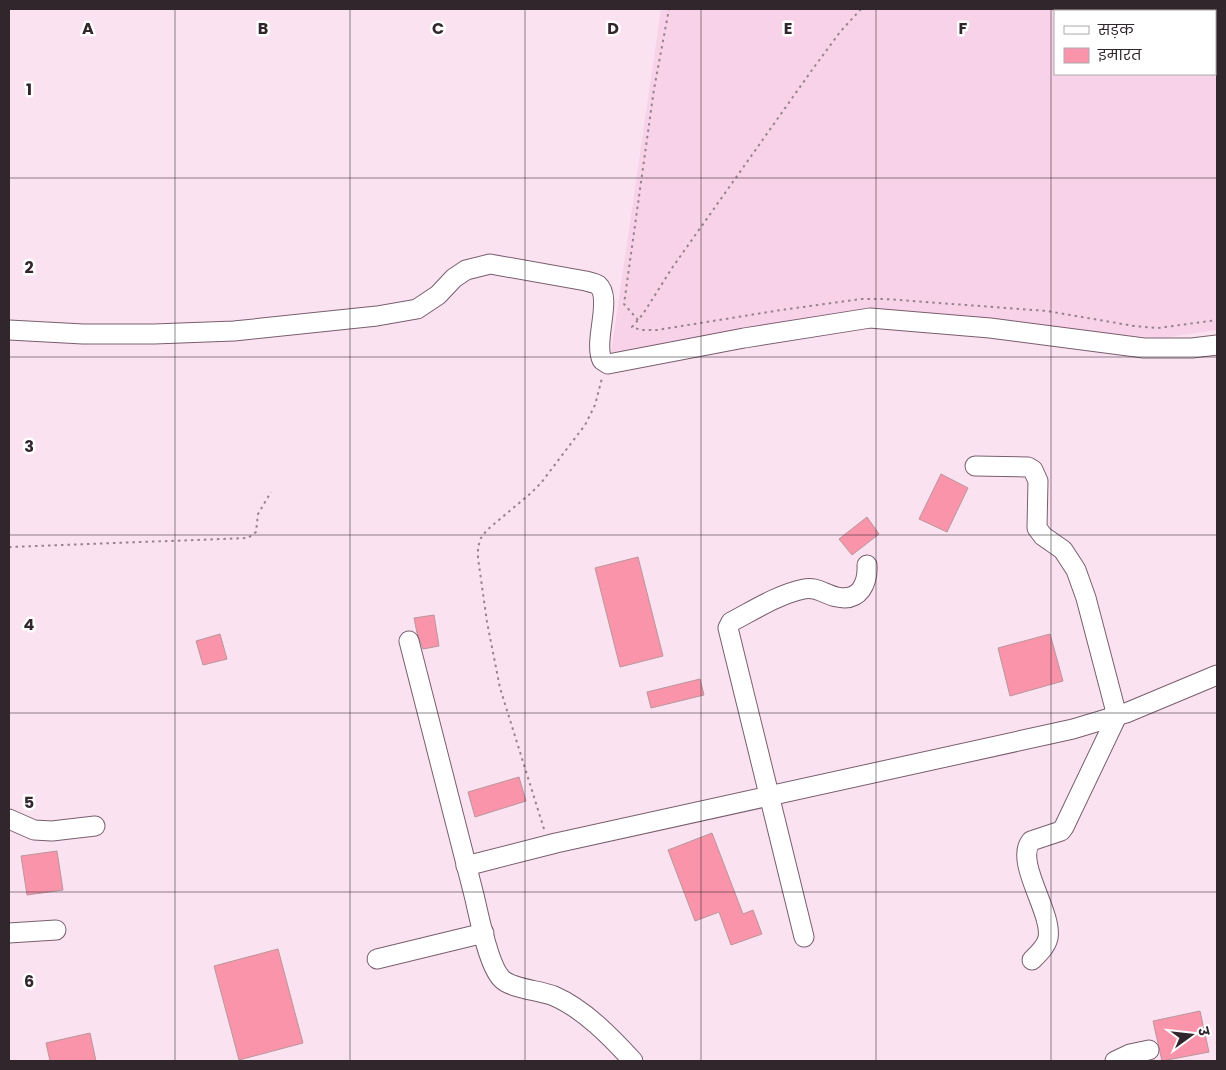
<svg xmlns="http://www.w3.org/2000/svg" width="1226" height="1070" viewBox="0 0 1226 1070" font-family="Poppins,'Noto Sans Devanagari',sans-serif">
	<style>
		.built { fill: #f8d2e9; fill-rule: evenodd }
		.building { fill: #fa94aa; stroke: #b9969c }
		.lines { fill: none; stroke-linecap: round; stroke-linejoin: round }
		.minor-casing { stroke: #785e6e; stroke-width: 21 }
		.path { stroke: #96838e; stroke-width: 2; stroke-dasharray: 2.5 4; stroke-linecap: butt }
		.minor { stroke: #fff; stroke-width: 19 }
		.grid { fill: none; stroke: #32262d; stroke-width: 1; stroke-opacity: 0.55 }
		.grid-label { font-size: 16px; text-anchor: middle; font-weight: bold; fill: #32262d; stroke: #fff; stroke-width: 5; stroke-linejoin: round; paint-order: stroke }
	</style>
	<rect width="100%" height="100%" fill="#fbe2f1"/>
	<!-- built -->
	<path class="built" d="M661,9H1217V330L1162,338L869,314L611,353ZM1055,11H1215V74H1055Z"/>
	<!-- building -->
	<g class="building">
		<path d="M941,474L968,488L947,532L919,519Z"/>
		<path d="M867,517L879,534L852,555L839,539Z"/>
		<path d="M638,557L663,656L620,667L595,568Z"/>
		<path d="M434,615L439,646L423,649L417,633L414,618Z"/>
		<path d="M220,634L227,659L203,665L196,641Z"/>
		<path d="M1050,634L1063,681L1010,696L998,648Z"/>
		<path d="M700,679L704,695L651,708L647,692Z"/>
		<path d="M519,777L526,801L475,817L468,792Z"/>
		<path d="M712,833L743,914L753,910L762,934L731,945L719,912L695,921L668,850Z"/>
		<path d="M57,851L63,890L27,895L21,856Z"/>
		<path d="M278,949L303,1043L239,1060L214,966Z"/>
		<path d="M1200,1011L1209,1052L1162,1061L1153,1021Z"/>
		<path d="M90,1033L96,1061H50L46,1043Z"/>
	</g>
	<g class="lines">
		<defs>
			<g id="minor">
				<path d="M9,330L83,334H154L234,331L377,316L417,309L438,295L454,278L466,270L490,264L586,281C590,282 595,283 598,285C613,298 593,341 602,360L608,364L744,338L870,318L990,328L1144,348H1192L1217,345"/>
				<path d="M975,466L1028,467L1033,470L1038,481L1037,528L1043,536L1063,550L1076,570L1086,598L1117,716L1064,827L1061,831L1031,841C1014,862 1053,913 1048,938C1046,947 1038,954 1032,960"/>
				<path d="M409,641C431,726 452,811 474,895C479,916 488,964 501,978C510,989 540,990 554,996C584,1009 611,1037 633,1061"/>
				<path d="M9,819L34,830L52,831L95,826"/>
				<path d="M466,866L556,843L1073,729L1126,713L1217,675"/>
				<path d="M9,933L56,930"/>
				<path d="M804,937L728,628L731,622C754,610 779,594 804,589C817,586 825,595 837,597C860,602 868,583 867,565"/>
				<path d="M377,959L484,933"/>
				<path d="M1115,1061L1130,1054L1149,1050"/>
			</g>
		</defs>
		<!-- minor casing -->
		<use href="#minor" class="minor-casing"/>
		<!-- path -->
		<g class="path">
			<path d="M861,9L840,32L812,70L672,268L643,314L632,327L641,330H657L781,310L861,299H885L1047,311L1134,326L1158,328L1217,320"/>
			<path d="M638,320L624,304L654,89L669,9"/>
			<path d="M9,547L248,538L256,532L258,514L271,492"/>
			<path d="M544,829L500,688L487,622L478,558V547L481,538L487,530L531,493L541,483L585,425L595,405L602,378"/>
		</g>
		<!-- minor -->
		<use href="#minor" class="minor"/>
	</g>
	<!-- grid -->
	<path class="grid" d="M175,9V1061M350,9V1061M525,9V1061M701,9V1061M876,9V1061M1051,9V1061M9,178H1217M9,357H1217M9,535H1217M9,713H1217M9,892H1217"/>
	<g class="grid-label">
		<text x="88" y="34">A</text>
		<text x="263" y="34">B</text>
		<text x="438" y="34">C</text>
		<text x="613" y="34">D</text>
		<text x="788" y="34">E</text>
		<text x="963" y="34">F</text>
		<text x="29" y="95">1</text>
		<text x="29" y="273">2</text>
		<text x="29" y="452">3</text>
		<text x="29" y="630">4</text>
		<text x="29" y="808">5</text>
		<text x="29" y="987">6</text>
	</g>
	<!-- border -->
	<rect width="1226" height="1070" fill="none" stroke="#32262d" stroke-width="20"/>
	<!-- legend -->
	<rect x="1054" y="10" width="162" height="65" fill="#ffffff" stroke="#ada8ab"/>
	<rect x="1064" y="26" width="25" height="8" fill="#ffffff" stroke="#ada8ab"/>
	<text x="1098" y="35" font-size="15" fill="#32262d">सड़क</text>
	<rect x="1064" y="48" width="25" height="15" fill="#fa94aa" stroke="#ada8ab"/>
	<text x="1098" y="60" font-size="15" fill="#32262d">इमारत</text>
	<!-- north arrow -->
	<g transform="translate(1191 1035) rotate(75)" stroke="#ffffff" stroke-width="4" paint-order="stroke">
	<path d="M0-4L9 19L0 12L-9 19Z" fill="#32262d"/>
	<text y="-8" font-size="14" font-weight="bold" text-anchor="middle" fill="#32262d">उ</text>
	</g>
</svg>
